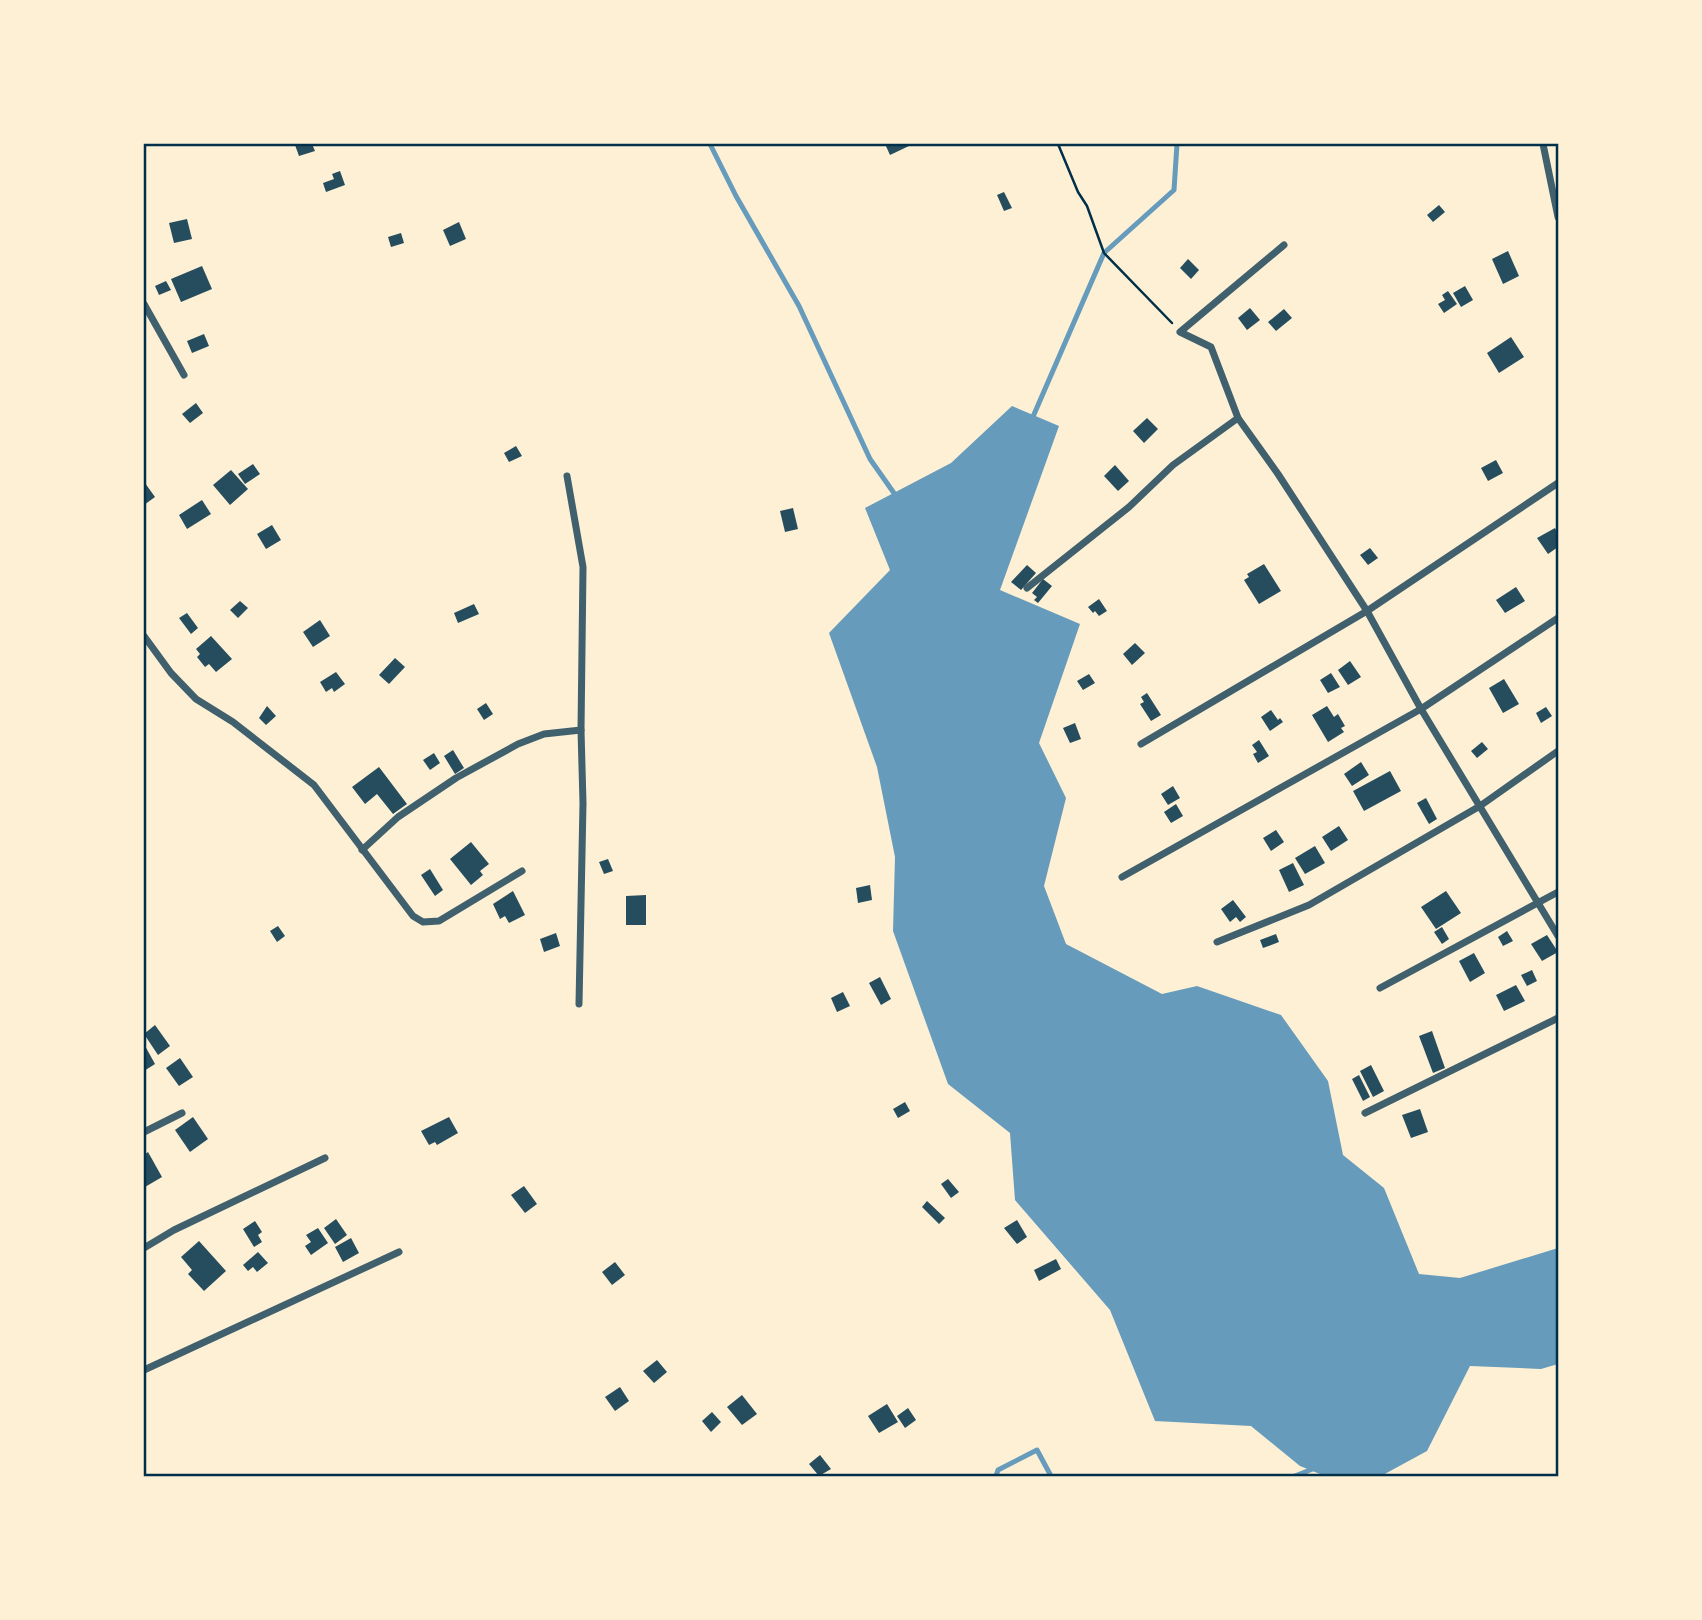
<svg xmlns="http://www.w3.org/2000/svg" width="1702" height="1620" viewBox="0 0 1702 1620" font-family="Poppins,sans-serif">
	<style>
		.water { fill: #669bbc }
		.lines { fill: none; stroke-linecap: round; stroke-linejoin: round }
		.stream { stroke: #669bbc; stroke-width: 5 }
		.building { fill: #264d5e }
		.path { stroke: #003049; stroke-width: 2.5 }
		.minor { stroke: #3f606c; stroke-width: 7 }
		.neatline { fill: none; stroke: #003049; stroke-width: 2.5 }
	</style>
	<rect width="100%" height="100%" fill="#fdf0d5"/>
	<!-- water -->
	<path class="water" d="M1012,406L1059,426L1000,590L1080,624L1039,743L1066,798L1044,886L1066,944L1162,994L1197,986L1281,1015L1328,1081L1343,1155L1384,1188L1419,1274L1460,1278L1558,1248V1364L1541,1369L1470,1366L1427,1451L1381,1476H1325L1300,1466L1251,1426L1155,1421L1110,1310L1015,1200L1010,1133L948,1084L893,931L895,857L877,767L829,633L890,570L865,508L951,463Z"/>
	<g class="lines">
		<!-- stream -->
		<g class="stream">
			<path d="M710,144L736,196L799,306L870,459L896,496"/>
			<path d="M1032,419L1104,253L1174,190L1177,144"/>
			<path d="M996,1476L998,1470L1037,1450L1051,1476"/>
			<path d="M1295,1476L1315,1468"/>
		</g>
	</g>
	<!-- building -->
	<g class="building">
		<path d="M312,144L315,151L299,156L295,145Z"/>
		<path d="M885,144H907L909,146L890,155Z"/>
		<path d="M340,171L345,185L326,192L323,183L334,179L332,174Z"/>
		<path d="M1004,192L1012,208L1004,211L997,195Z"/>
		<path d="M1439,205L1445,212L1433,222L1427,215Z"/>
		<path d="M187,219L192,239L174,243L169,223Z"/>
		<path d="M459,222L466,239L450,246L443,230Z"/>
		<path d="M401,233L404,243L391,247L388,237Z"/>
		<path d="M1508,251L1519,276L1503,284L1492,259Z"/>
		<path d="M1188,259L1199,270L1191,279L1180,268Z"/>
		<path d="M202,266L212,289L181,302L171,279Z"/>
		<path d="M166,281L171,290L159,295L155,286Z"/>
		<path d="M1465,286L1473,300L1461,307L1453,293Z"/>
		<path d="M1448,291L1457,304L1444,313L1438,304L1445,300L1442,295Z"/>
		<path d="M1250,308L1260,320L1247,330L1238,318Z"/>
		<path d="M1284,309L1292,318L1276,331L1268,322Z"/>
		<path d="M204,334L209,346L192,353L187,341Z"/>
		<path d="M1511,337L1524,357L1499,373L1487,353Z"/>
		<path d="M196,403L203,413L190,423L182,414Z"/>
		<path d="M1147,418L1158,429L1144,443L1133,431Z"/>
		<path d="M516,446L522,456L509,462L504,453Z"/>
		<path d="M1496,460L1503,473L1488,481L1481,468Z"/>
		<path d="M253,464L260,474L245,484L238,474Z"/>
		<path d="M1115,465L1129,481L1118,491L1104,476Z"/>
		<path d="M231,470L248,489L230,505L213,485Z"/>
		<path d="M145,483L155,497L144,505V485Z"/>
		<path d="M202,500L211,514L187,529L179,515Z"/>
		<path d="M793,508L798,529L785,532L780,511Z"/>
		<path d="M272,525L281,540L266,549L257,534Z"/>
		<path d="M1555,528L1558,534V547L1548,554L1537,538Z"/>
		<path d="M1370,548L1378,558L1368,565L1360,555Z"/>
		<path d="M1264,564L1281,591L1259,604L1244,580L1249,577L1247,574Z"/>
		<path d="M1027,565L1036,573L1021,590L1011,582Z"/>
		<path d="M1043,579L1052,586L1038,603L1034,600L1037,597L1032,593Z"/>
		<path d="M1516,587L1525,601L1505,613L1496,600Z"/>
		<path d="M1099,599L1107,611L1099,616L1095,611L1093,613L1088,607Z"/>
		<path d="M240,601L248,608L238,618L230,610Z"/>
		<path d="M474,604L479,614L458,623L454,613Z"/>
		<path d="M187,613L198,628L191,634L179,618Z"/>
		<path d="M320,620L330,636L313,647L303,632Z"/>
		<path d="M211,636L232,659L216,672L209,664L205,667L197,657L200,654L196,649Z"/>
		<path d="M1135,643L1145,653L1132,665L1123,654Z"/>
		<path d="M395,658L405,667L389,684L379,675Z"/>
		<path d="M1350,661L1361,677L1348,685L1338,670Z"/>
		<path d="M336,672L345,684L334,692L332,688L326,692L320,682Z"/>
		<path d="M1331,673L1340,687L1328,693L1320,680Z"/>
		<path d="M1089,674L1095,683L1083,690L1077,681Z"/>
		<path d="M1504,679L1519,704L1503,713L1489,688Z"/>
		<path d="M1147,693L1161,715L1151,721L1140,704L1144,702L1141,697Z"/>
		<path d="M486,703L493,714L484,720L477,709Z"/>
		<path d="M267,706L276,716L266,725L259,718Z"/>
		<path d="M1327,706L1334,717L1338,714L1345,726L1341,728L1344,732L1328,742L1312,715Z"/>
		<path d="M1546,707L1552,716L1541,723L1536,713Z"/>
		<path d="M1271,710L1278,720L1280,718L1283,722L1270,731L1261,717Z"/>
		<path d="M1075,723L1081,739L1070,743L1063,728Z"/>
		<path d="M1259,740L1269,756L1258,763L1253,754L1257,752L1252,745Z"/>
		<path d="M1482,742L1488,749L1477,758L1471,751Z"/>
		<path d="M453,750L464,768L455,774L444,756Z"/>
		<path d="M434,753L440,763L430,770L423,760Z"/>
		<path d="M1361,762L1369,775L1352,786L1344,774Z"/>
		<path d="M379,767L407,804L393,814L377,794L365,804L352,787Z"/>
		<path d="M1390,771L1401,791L1364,811L1353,791Z"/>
		<path d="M1173,786L1180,798L1168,805L1161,794Z"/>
		<path d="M1426,798L1437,819L1429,824L1417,803Z"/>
		<path d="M1176,804L1183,816L1171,823L1164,812Z"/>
		<path d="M1339,826L1348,840L1331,851L1322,837Z"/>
		<path d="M1276,830L1284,842L1271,851L1263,838Z"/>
		<path d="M471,842L489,864L480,871L483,875L471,885L450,859Z"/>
		<path d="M1315,846L1325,863L1305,874L1295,858Z"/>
		<path d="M608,859L613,871L604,874L599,862Z"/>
		<path d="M1293,863L1304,885L1289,892L1279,870Z"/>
		<path d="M430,869L443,890L435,896L421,875Z"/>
		<path d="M870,885L872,900L858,903L856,888Z"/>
		<path d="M513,891L525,915L509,923L505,916L500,919L493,904Z"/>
		<path d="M1446,891L1461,913L1436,929L1421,907Z"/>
		<path d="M646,895V925H626V896Z"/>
		<path d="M1233,900L1246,917L1240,922L1236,917L1230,922L1221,909Z"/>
		<path d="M278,926L285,936L277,942L270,931Z"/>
		<path d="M1442,927L1449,939L1442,944L1434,932Z"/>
		<path d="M1507,931L1513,941L1503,946L1498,937Z"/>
		<path d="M556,933L560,946L544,952L540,939Z"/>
		<path d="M1276,934L1279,942L1263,948L1260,940Z"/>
		<path d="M1547,935L1558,952L1542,961L1531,944Z"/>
		<path d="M1474,953L1485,973L1470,982L1459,961Z"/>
		<path d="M1532,970L1537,981L1527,986L1521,975Z"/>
		<path d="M880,977L891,999L881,1005L869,983Z"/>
		<path d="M1516,985L1525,1001L1504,1011L1496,995Z"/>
		<path d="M843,992L850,1006L837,1012L831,998Z"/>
		<path d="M155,1025L170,1046L158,1055L144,1034Z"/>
		<path d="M1432,1031L1445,1068L1433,1073L1419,1036Z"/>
		<path d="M144,1044L155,1064L144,1071Z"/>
		<path d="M180,1058L193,1077L179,1086L166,1068Z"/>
		<path d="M1371,1065L1384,1091L1373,1097L1360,1071Z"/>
		<path d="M1359,1075L1370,1097L1363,1101L1352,1079Z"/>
		<path d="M905,1102L910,1111L898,1118L893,1109Z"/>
		<path d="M1420,1109L1428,1132L1411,1138L1402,1115Z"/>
		<path d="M193,1117L208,1139L190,1152L175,1130Z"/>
		<path d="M449,1117L458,1133L437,1145L435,1142L429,1145L421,1131Z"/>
		<path d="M148,1152L162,1177L145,1187L144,1155Z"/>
		<path d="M948,1179L959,1192L951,1198L941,1184Z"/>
		<path d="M524,1186L537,1204L525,1213L511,1195Z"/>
		<path d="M927,1201L945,1218L939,1224L922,1207Z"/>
		<path d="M336,1219L347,1235L335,1244L324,1228Z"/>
		<path d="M1017,1220L1027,1237L1017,1244L1004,1228Z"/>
		<path d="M255,1221L262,1232L258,1235L262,1242L254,1247L243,1229Z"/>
		<path d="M318,1228L328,1243L311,1255L305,1246L311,1242L306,1235Z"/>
		<path d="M351,1238L359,1253L343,1262L335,1247Z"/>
		<path d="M199,1241L226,1271L204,1291L188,1274L192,1270L181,1257Z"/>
		<path d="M258,1252L268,1263L257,1272L253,1267L248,1271L243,1265Z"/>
		<path d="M1056,1259L1061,1269L1039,1281L1034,1270Z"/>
		<path d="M615,1262L625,1275L612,1285L602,1272Z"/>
		<path d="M657,1360L667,1372L654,1383L643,1371Z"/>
		<path d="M620,1387L629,1401L615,1411L605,1397Z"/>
		<path d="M742,1395L757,1414L742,1425L727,1407Z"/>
		<path d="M887,1404L898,1422L879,1433L868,1416Z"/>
		<path d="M908,1408L916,1420L905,1428L897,1416Z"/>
		<path d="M712,1412L721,1422L711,1432L702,1421Z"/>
		<path d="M820,1455L831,1469L819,1476L809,1464Z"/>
	</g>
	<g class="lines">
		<!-- path -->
		<path class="path" d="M1058,144L1078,192L1087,206L1104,253L1172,323"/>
		<!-- minor -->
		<g class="minor">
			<path d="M1543,144L1558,217"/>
			<path d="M1284,245L1180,332L1211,347L1238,418L1278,474L1367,611L1421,709L1558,936"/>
			<path d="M144,304L184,375"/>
			<path d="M567,476L583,567L581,730L583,803L579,1004"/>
			<path d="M1027,588L1129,507L1173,465L1238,418"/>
			<path d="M144,636L171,673L196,699L233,722L314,785L413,916L423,922L439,921L522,871"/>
			<path d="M1141,744L1367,611L1558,483"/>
			<path d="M362,850L398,817L456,778L518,744L544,734L581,730"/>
			<path d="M1122,877L1421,709L1558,618"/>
			<path d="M1217,942L1309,905L1480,806L1558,751"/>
			<path d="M1380,988L1558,892"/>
			<path d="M1365,1113L1558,1018"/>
			<path d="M144,1132L182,1113"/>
			<path d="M144,1248L174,1230L325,1158"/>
			<path d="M144,1370L399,1252"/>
		</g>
	</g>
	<!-- border -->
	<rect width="1702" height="1620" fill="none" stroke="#fdf0d5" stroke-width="290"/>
	<rect x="145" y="145" width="1412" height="1330" class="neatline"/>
</svg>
